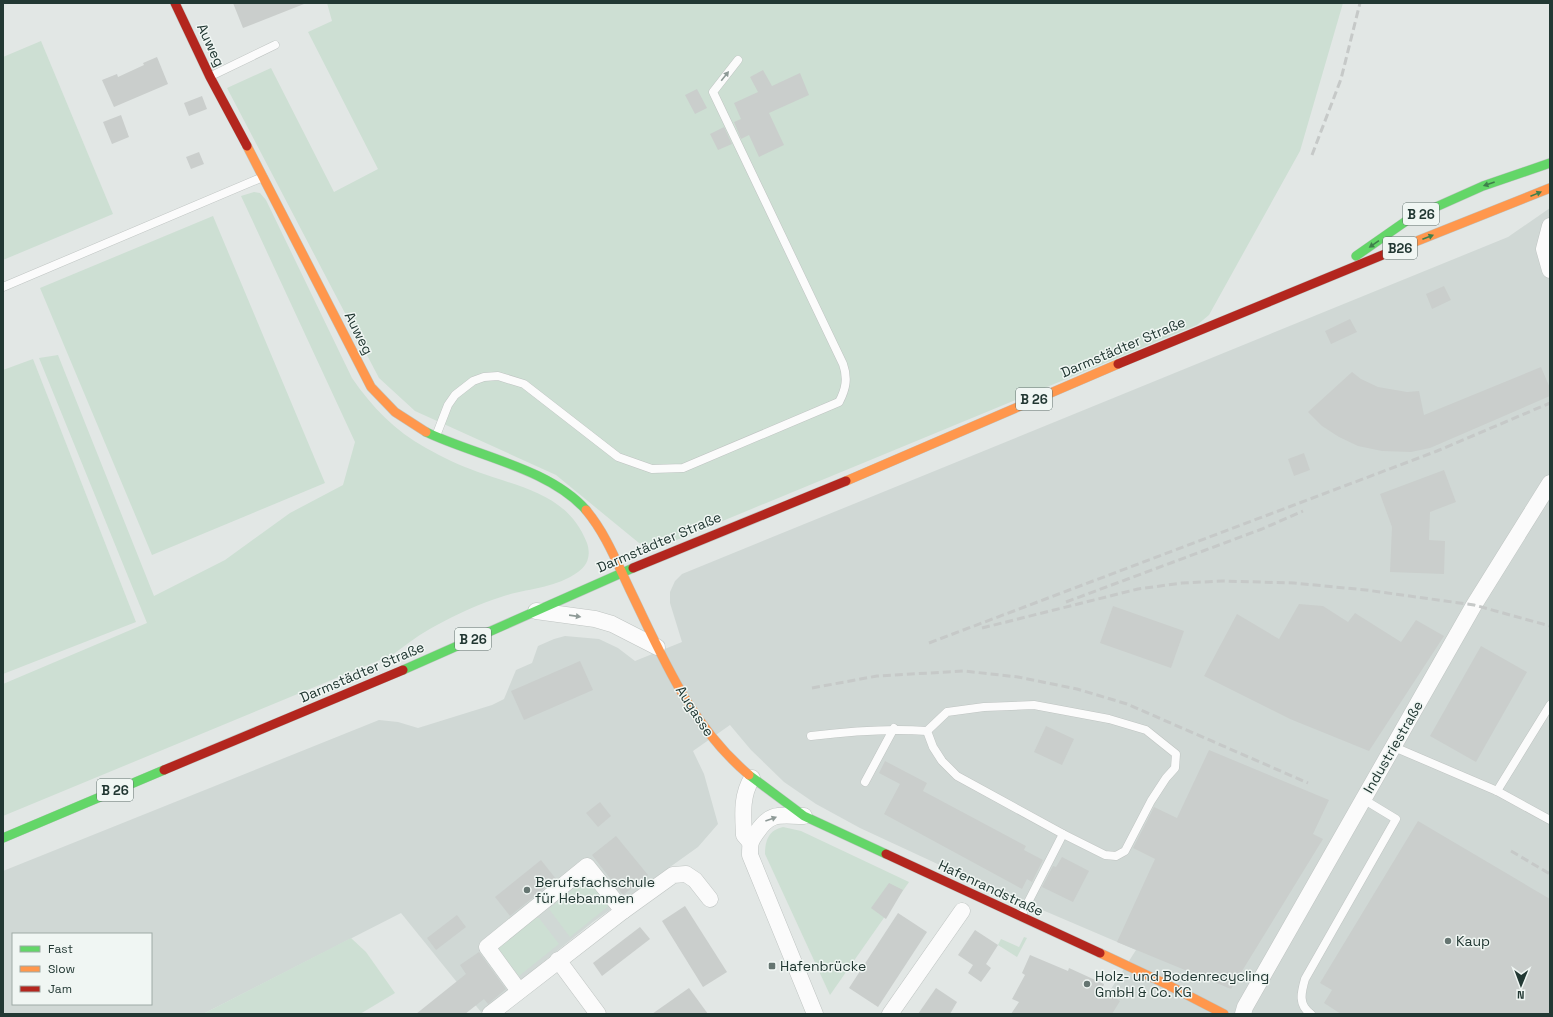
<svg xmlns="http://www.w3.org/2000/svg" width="1553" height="1017" viewBox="0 0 1553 1017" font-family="'Space Grotesk',sans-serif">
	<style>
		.built { fill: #d0d8d5; fill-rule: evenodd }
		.green { fill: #cddfd3 }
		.building { fill: #cacecc }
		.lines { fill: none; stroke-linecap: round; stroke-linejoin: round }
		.lane-casing { stroke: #bfc4c2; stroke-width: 9 }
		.street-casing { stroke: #bfc4c2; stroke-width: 17 }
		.fast-casing { stroke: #bec5c2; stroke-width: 10 }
		.slow-casing { stroke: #bec5c2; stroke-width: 10 }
		.jam-casing { stroke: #bec5c2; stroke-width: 10 }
		.lane { stroke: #fbfbfb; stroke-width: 8 }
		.street { stroke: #fbfbfb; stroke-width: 16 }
		.fast { stroke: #63d668; stroke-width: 9 }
		.slow { stroke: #ff974d; stroke-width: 9 }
		.jam { stroke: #b3261e; stroke-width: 9 }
		.rail { stroke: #c6c9c8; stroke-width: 3; stroke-dasharray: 8 4; stroke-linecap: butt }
		.oneway { fill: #8e9a97 }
		.oneway2 { fill: #3f7f4b }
		.poi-dot { fill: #657571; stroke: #f0f6f3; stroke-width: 1.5 }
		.labels { text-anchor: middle; stroke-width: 3; stroke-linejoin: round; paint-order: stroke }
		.shield { fill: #f0f6f3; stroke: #60716d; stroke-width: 1 }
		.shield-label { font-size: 13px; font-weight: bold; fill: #223833 }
		.street-label { font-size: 14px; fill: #223833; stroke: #f0f6f3 }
		.poi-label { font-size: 14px; fill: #223833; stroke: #f0f6f3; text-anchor: start }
	</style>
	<rect width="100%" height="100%" fill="#e2e7e5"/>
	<!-- built -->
	<path class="built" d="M1550,208V1014H1095L1136,950L972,880L860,828L816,804L784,782L751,750L730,725L693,751L704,774L718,824L698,847L593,922L481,1012L401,913L203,1014H3V871L379,720L398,722L418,728L492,705L504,699L516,670L532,663L538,646L554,639L565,636L599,639L618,648L635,661L682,642L670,603V592L675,581L682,574L1508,237ZM13,934H151V1004H13Z"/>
	<!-- green -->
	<g class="green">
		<path d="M327,3H1343L1300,151L1209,315L1197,325L662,546L651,547L639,543L556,475L415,411L379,378L227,88L271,68L334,192L378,169L308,32L332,21Z"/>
		<path d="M41,41L113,214L3,260V57Z"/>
		<path d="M254,192L260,193L266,200L352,378C372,407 395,431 426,448C442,457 461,466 478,472C522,488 568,494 587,543C591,555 588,565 578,572C554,589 527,588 501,597C479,604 457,614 437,625C421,633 406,645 392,655L3,816V684L147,623L39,358L58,355L154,596L225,560L290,513L343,485L355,442L241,196Z"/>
		<path d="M213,216L325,483L152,555L40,288Z"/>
		<path d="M33,359L136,622L3,674V370Z"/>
		<path d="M783,827L801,831L909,882L830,995L765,854C765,840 769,830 783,827Z"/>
		<path d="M587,878L610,905L570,937L549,909Z"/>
		<path d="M534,918H539L559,944L519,976L498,949Z"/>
		<path d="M1024,937L1027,938L1017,957L998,945L1001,939L1019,947Z"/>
		<path d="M351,938L366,952L395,993L360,1014H203Z"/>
	</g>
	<!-- building -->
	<g class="building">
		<path d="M233,3H304V4L243,28Z"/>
		<path d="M157,57L168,84L114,107L102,80L117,74L118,77L144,65L143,63Z"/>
		<path d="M763,70L772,86L800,73L809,95L769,113L784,145L759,157L749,135L741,139L734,122L741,119L734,103L758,92L750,77Z"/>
		<path d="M697,89L707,108L695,114L685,95Z"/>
		<path d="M202,96L207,109L189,116L184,103Z"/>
		<path d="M121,115L129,137L112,144L103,122Z"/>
		<path d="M724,127L732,144L718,150L710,134Z"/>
		<path d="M199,152L204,164L191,169L186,157Z"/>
		<path d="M1444,286L1451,300L1432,309L1426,294Z"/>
		<path d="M1350,319L1357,332L1331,344L1325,331Z"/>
		<path d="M1541,367L1550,388V396L1430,448L1411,452L1382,451L1358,446L1339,437L1322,426L1308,412L1352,372L1361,379L1378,387L1407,392L1419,391L1424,415Z"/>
		<path d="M1304,453L1310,470L1294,476L1288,459Z"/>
		<path d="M1444,470L1456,502L1430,512L1429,540L1445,541L1444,574L1390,572L1392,527L1380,494Z"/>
		<path d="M1299,604L1323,606L1348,622L1355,613L1401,642L1416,620L1444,636L1369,751L1290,719L1204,676L1237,614L1279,639Z"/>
		<path d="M1113,606L1184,631L1171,668L1100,643Z"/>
		<path d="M1481,646L1527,672L1476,762L1430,736Z"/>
		<path d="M580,661L593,690L524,720L511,691Z"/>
		<path d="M1046,726L1074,739L1062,765L1034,752Z"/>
		<path d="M1209,750L1329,800L1313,834L1323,839L1231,989L1117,942L1155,859L1133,848L1154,807L1177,818Z"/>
		<path d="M885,761L927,783L923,791L1026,846L1024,850L1043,860L1032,882L1027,879L1022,889L884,814L900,784L879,773Z"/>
		<path d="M600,802L611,816L598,827L586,813Z"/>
		<path d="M1418,821L1550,899V1014H1341L1324,1003L1332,990L1320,983Z"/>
		<path d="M616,836L648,875L623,895L592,855Z"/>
		<path d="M1062,857L1089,871L1073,902L1042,887L1053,866L1056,867Z"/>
		<path d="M541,860L556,879L510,916L495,897Z"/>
		<path d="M889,883L903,890L886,919L871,908Z"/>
		<path d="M685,906L727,972L703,987L662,921Z"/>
		<path d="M898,913L927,932L878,1007L849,988Z"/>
		<path d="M457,915L466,927L436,950L427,938Z"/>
		<path d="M640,927L650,939L602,976L593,963Z"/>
		<path d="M975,930L998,945L986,964L991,968L981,982L968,973L973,965L958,955Z"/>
		<path d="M479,952L506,989L488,1004L484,999L465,1014H416L466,974L460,965Z"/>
		<path d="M1030,955L1068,971L1069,968L1104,984L1102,989L1120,1001L1112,1014H1011L1019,1002L1012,999L1025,975L1022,973Z"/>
		<path d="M689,988L708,1014H652Z"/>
		<path d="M936,988L957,1002L950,1014H918Z"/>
	</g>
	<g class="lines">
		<defs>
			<g id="lane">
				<path d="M211,76L275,45"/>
				<path d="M3,287L263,177"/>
				<path d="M436,436L448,405L455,395L473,381L484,377L498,376L524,384L618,457L652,469L683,468L839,402C846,389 848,378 843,364L713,92L738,60"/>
				<path d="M1034,705L1109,719L1146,730L1176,754L1175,768L1166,778L1151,801L1125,851L1116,856L1105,855L1063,834L957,776L942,761L933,747L927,731L947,712L984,707Z"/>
				<path d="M811,736C851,731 887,728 927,731"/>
				<path d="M1394,747L1497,791L1550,820"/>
				<path d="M865,782L894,728"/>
				<path d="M1497,791L1550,705"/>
				<path d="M1021,916L1063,834"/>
				<path d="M1311,1014C1298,1005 1301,993 1305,979L1396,819L1363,799"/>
			</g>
			<g id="street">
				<path d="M1550,226L1544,249L1550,270"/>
				<path d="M536,611L595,619L612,624L657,647"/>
				<path d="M804,816C781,816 771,811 757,832C750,842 750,843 750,855L815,1014"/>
				<path d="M750,842L744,835C743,815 741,796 752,778"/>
				<path d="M558,960L598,1014"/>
				<path d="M519,991L487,947L587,866L623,911"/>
				<path d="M490,1014L623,911L673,875L686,874L695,880L710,899"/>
				<path d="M890,1014L962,911"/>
				<path d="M1243,1014L1245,1007L1474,605L1550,483"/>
			</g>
			<g id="fast">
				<path d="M1356,256L1409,219L1483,186L1550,163"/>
				<path d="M426,432C476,456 549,468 586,510"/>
				<path d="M403,670L633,568"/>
				<path d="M749,775L804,816L886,854"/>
				<path d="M3,838L164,770"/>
			</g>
			<g id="slow">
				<path d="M247,146L371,387L395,412L426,432"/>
				<path d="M1402,247L1550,188"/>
				<path d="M846,481L1118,364"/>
				<path d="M586,510C606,534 617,563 630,590C663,658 690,725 749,775"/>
				<path d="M1100,953L1166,984L1224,1014"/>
			</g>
			<g id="jam">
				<path d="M175,3L210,77L247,146"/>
				<path d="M1118,364L1402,247"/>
				<path d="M633,568L846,481"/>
				<path d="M164,770L403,670"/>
				<path d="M886,854L1100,953"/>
			</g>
		</defs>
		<!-- lane casing -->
		<use href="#lane" class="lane-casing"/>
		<!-- street casing -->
		<use href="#street" class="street-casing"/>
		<!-- fast casing -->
		<use href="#fast" class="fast-casing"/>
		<!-- slow casing -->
		<use href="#slow" class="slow-casing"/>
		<!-- jam casing -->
		<use href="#jam" class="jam-casing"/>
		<!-- lane -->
		<use href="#lane" class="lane"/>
		<!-- street -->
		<use href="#street" class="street"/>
		<!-- fast -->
		<use href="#fast" class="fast"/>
		<!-- slow -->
		<use href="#slow" class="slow"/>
		<!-- jam -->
		<use href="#jam" class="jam"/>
		<!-- rail -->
		<g class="rail">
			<path d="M1312,155L1341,79L1360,3"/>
			<path d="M1066,602L1262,529L1303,511"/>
			<path d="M982,628L1138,589L1182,583L1223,581L1294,583L1366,590L1474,605L1550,626"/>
			<path d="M929,643L1437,451L1550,403"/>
			<path d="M812,688L877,676L964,671L1018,677L1077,689L1127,704L1308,783"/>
			<path d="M1511,851L1550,874"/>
		</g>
	</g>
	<!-- one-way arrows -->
	<defs><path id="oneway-solid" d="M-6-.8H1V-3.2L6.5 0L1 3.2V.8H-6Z"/></defs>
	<g class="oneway">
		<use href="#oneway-solid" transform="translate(725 76) rotate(-51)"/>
		<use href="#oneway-solid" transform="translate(575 616) rotate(8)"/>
		<use href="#oneway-solid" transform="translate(771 819) rotate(-20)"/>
	</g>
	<g class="oneway2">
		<use href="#oneway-solid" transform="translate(1489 184) rotate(161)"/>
		<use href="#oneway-solid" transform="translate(1536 194) rotate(-22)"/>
		<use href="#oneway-solid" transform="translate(1428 237) rotate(-21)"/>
		<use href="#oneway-solid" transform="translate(1374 244) rotate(145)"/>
	</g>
	<!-- markers -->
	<g class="poi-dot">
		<circle cx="527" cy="890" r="4"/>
		<circle cx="1448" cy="941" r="4"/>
		<rect x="768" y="962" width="8" height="8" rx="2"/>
		<circle cx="1087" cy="984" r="4"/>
	</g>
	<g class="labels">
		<!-- shield labels -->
		<g class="shield">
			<rect x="1403" y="203" width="36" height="22" rx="3"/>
			<rect x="1383" y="237" width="34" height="22" rx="3"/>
			<rect x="1016" y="388" width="36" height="22" rx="3"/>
			<rect x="455" y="628" width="36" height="22" rx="3"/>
			<rect x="97" y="779" width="36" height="22" rx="3"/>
		</g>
		<g class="shield-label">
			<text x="1421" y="219">B 26</text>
			<text x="1400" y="253">B26</text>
			<text x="1034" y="404">B 26</text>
			<text x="473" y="644">B 26</text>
			<text x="115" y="795">B 26</text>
		</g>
		<!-- street labels -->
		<g class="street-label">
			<text transform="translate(211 45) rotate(65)" y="5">Auweg</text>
			<text transform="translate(359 333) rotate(63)" y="5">Auweg</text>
			<text transform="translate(1123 347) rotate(-23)" y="5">Darmstädter Straße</text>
			<text transform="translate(659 542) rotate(-23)" y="5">Darmstädter Straße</text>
			<text transform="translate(362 672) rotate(-23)" y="5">Darmstädter Straße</text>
			<text transform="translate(695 711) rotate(57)" y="5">Augasse</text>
			<text transform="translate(1393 747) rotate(-60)" y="5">Industriestraße</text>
			<text transform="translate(991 888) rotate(25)" y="5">Hafenrandstraße</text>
		</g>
		<!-- poi labels -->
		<g class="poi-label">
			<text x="535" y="887">Berufsfachschule<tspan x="535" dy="16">für Hebammen</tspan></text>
			<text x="1456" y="946">Kaup</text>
			<text x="780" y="971">Hafenbrücke</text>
			<text x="1095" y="981">Holz- und Bodenrecycling<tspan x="1095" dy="16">GmbH &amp; Co. KG</tspan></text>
		</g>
	</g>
	<!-- border -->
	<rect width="1553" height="1017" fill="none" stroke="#223833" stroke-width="8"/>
	<!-- legend -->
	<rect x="12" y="933" width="140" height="72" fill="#f0f6f3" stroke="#9eaaa6"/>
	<rect x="20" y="946" width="20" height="6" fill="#63d668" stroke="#9eaaa6"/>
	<text x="48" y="953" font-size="12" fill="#223833">Fast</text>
	<rect x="20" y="966" width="20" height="6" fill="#ff974d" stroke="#9eaaa6"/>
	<text x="48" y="973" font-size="12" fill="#223833">Slow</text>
	<rect x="20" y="986" width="20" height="6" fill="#b3261e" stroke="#9eaaa6"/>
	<text x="48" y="993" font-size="12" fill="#223833">Jam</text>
	<!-- north arrow -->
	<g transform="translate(1521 985) rotate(181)" stroke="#f0f6f3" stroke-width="3" paint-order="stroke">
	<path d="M0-3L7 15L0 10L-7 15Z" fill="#223833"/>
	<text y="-6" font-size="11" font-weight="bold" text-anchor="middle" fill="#223833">N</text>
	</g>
</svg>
